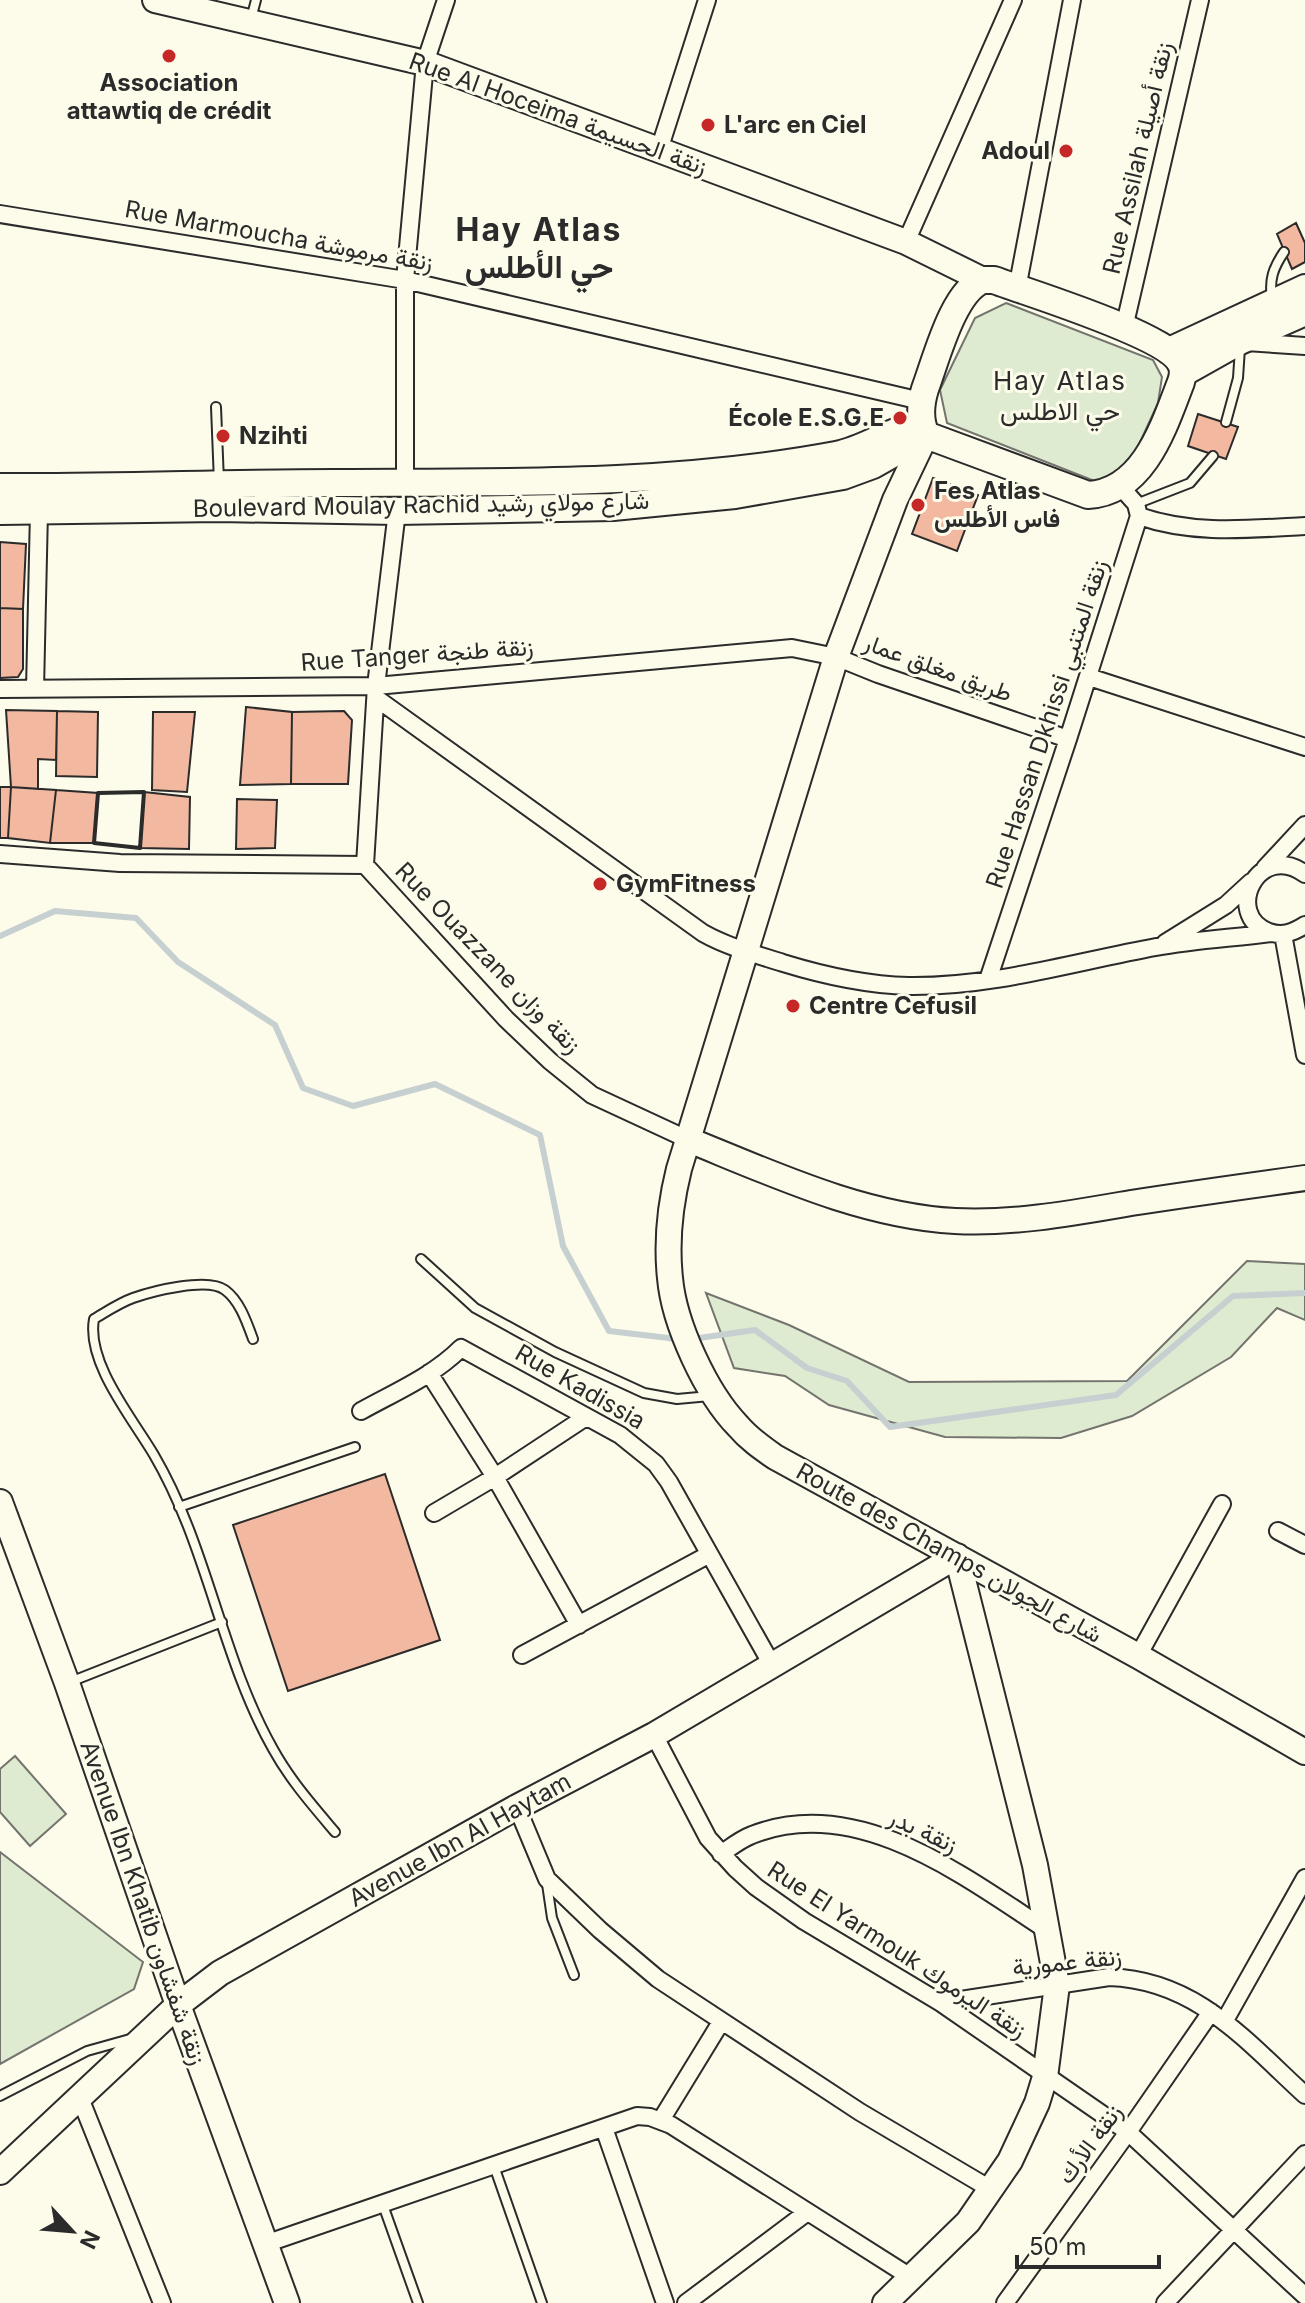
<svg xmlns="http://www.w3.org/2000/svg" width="1305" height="2303" font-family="Inter,Vazirmatn,sans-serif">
<rect width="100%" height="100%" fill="#fdfbea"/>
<path fill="#deebd1" stroke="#74746e" stroke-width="2" d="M1006 303 1153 360 1162 377 1158 403 1130 464 1117 475 1097 482 947 423 940 390 975 318Z
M1247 1261 1305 1264V1320L1277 1308 1231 1357 1132 1416 1061 1438 945 1437 829 1405 785 1376 734 1368 706 1293 789 1325 909 1382 1127 1381Z
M15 1756 66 1814 30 1846 0 1812V1769Z
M0 1852 143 1962 134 1989 0 2064Z"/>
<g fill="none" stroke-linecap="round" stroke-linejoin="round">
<path stroke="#c7d0d0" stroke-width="6" d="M0 936 55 911 136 918 178 962 275 1025 303 1088 353 1106 435 1084 540 1135 563 1246 609 1331 677 1339
M692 1339 755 1330 807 1368 847 1381 890 1427 1116 1395 1233 1296 1305 1293"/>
</g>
<path fill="#f2b8a0" stroke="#2b2b2b" stroke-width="2" d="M1296 223 1305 243V262L1292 269 1277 234Z
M1198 414 1238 427 1226 459 1188 446Z
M933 478 978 495 957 551 912 534Z
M0 542 26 544 23 609 0 608Z
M0 608 23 609V669L18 677 0 678Z
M246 707 292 712 291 784 240 785Z
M6 710 57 711 56 760 38 759V789L11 787Z
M57 711 98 712 97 777 56 776Z
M344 711 352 720 348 784H291L292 712Z
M153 712H195L187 792 152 790Z
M0 787H11L8 838H0Z
M11 787 56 790 50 843 8 838Z
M56 790 98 793 94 843H50Z
M144 792 190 797 189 849 140 848Z
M237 799 277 800 275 848 236 849Z
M385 1474 440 1640 288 1691 233 1525Z"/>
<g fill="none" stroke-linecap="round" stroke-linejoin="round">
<defs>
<path id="lane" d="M251 19 256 0
M1272 299C1269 280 1273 268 1284 252
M216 407 219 482
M1226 422 1238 378 1240 348
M1136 504 1190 483 1213 456
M421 1259 475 1308 555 1352 644 1393 677 1399 710 1396
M253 1339C247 1323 240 1301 225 1290 208 1277 153 1291 133 1298 119 1303 106 1312 94 1319 86 1363 133 1419 154 1455 208 1547 221 1657 273 1749 290 1780 313 1806 335 1832
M179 1507 355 1447
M70 1682 222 1622
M547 1884 552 1918 574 1975
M0 2096 87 2051 130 2039
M494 2166 542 2303
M383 2205 418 2303"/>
<path id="street" d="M659 150 707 0
M0 214 405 280 921 401
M906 242 1013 0
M1017 289 1072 0
M1124 328 1200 0
M1246 342 1305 346
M405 483V280L425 63 446 0
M1139 516C1193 535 1249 529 1305 526
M1089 677 1305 747
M0 689 376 686 792 648 836 657 878 674 1068 739
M35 689 39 511
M376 698 703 933C728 947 755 954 783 963 822 975 867 985 909 986 993 987 1074 962 1156 947 1193 940 1233 938 1271 933
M0 854 120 863 365 865 506 1019 550 1061 592 1095 689 1140
M365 865 376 686 397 511
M1265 868 1305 825
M1305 874C1259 840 1222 914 1269 932 1283 937 1294 932 1305 925
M1283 934 1305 1055
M1165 943 1226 905 1251 882
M988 980 1068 739 1139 516 1136 504 1120 486
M429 1373 495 1477 579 1625
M361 1411C395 1392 433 1376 461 1348L620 1435 656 1464 669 1482 772 1665
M434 1513 495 1477 586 1417
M1278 1531 1305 1545
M522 1655 708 1555
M1138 1656 1222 1504
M654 1735 708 1838 735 1868 756 1887 804 1921 941 2003 1128 2132 1305 2296
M517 1807 547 1879 600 1930 658 1979 860 2112 992 2190
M721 1854C731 1847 741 1839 752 1835 857 1793 965 1877 1048 1931
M941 2003 1109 1977C1196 1980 1245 2040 1305 2095
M1224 2022 1305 1878
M80 2098 162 2303
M661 2120 721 2022
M604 2128 665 2303
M265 2244 637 2116 650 2117 671 2125 912 2278
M686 2303 806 2213
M1005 2303 1128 2132 1211 2012
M1165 2303 1305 2154"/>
<path id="secondary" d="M155 0 425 63 906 242 983 280
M926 435 895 500 836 657 679 1169C670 1205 666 1240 670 1278 674 1324 706 1393 738 1426 749 1439 762 1448 775 1457L1138 1656 1305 1752
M689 1140C773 1174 863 1216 955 1221 1014 1224 1073 1213 1131 1203 1189 1194 1247 1186 1305 1178
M0 1502 67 1683 178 2005 287 2303
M0 2172 178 2005 220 1973 517 1807 654 1735 957 1556 1035 1865 1057 1985 1045 2077 1037 2103 1010 2161 968 2222 885 2303"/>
<path id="primary" d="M983 280H994C1028 293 1168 335 1181 364 1184 370 1183 376 1181 382 1164 426 1144 492 1088 495L926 435C919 420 920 405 925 389 936 360 953 291 983 280Z
M1169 351 1305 288
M1183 373 1240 341 1305 312
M0 487C111 488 223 483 334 483 502 482 670 486 836 455 863 450 884 434 910 427
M0 511 219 508 397 511 613 507 735 495 843 476 873 465 926 435"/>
</defs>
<use href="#lane" stroke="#2b2b2b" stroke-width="12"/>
<use href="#street" stroke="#2b2b2b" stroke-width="20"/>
<use href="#secondary" stroke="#2b2b2b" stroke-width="28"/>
<use href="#primary" stroke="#2b2b2b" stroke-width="30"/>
<use href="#lane" stroke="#fdfbea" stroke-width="8"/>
<use href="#street" stroke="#fdfbea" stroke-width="16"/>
<use href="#secondary" stroke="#fdfbea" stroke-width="24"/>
<use href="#primary" stroke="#fdfbea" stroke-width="26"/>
<path stroke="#2b2b2b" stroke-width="4" d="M144 792 140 848 94 843 98 793Z"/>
</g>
<g fill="#c62828" stroke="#fdfbea" stroke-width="3">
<circle cx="169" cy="56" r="8"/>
<circle cx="708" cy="125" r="8"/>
<circle cx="1066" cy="151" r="8"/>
<circle cx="900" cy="418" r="8"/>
<circle cx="223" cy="436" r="8"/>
<circle cx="918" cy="505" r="8"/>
<circle cx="600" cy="884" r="8"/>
<circle cx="793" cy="1006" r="8"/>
</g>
<g text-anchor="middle" stroke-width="6" stroke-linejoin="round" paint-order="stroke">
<g font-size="24" font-weight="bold" fill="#2b2b2b" stroke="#fdfbea" text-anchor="start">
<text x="169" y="91" text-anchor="middle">Association<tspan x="169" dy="28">attawtiq de crédit</tspan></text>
<text x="724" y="133">L'arc en Ciel</text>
<text x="1050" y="159" text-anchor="end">Adoul</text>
<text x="884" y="426" text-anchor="end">École E.S.G.E</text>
<text x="239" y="444">Nzihti</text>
<text x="934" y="499">Fes Atlas<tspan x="934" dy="28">فاس الأطلس</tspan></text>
<text x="616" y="892">GymFitness</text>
<text x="809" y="1014">Centre Cefusil</text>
</g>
<g font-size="24" fill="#2b2b2b" stroke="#fdfbea">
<text transform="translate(558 114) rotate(20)" y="8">Rue Al Hoceima زنقة الحسيمة</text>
<text transform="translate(1138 158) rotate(-77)" y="8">Rue Assilah زنقة أصيلة</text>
<text transform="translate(279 236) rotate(10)" y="8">Rue Marmoucha زنقة مرموشة</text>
<text transform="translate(421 505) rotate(-1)" y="8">Boulevard Moulay Rachid شارع مولاي رشيد</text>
<text transform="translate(417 655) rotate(-4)" y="8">Rue Tanger زنقة طنجة</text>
<text transform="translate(938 668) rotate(20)" y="8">طريق مغلق عمار</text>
<text transform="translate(1047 724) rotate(-72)" y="8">Rue Hassan Dkhissi زنقة المتنبي</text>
<text transform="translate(488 958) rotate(46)" y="8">Rue Ouazzane زنقة وزان</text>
<text transform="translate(580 1387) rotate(30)" y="8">Rue Kadissia</text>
<text transform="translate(949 1553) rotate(29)" y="8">Route des Champs شارع الجولان</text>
<text transform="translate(923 1831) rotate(25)" y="8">زنقة بدر</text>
<text transform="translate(460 1840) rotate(-29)" y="8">Avenue Ibn Al Haytam</text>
<text transform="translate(143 1903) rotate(71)" y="8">Avenue Ibn Khatib زنقة شفشاون</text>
<text transform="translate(897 1950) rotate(33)" y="8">Rue El Yarmouk زنقة اليرموك</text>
<text transform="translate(1067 1962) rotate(-6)" y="8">زنقة عمورية</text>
<text transform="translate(1090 2144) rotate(-54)" y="8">زنقة الأرك</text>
</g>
<g font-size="26" letter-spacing="2" fill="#2b2b2b" stroke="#fdfbea">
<text x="1060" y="390">Hay Atlas<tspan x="1060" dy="30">حي الاطلس</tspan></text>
</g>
<g font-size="32" font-weight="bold" letter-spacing="2" fill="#2b2b2b" stroke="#fdfbea">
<text x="539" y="241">Hay Atlas<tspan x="539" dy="37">حي الأطلس</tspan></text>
</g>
</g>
<g transform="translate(72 2231) rotate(116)" stroke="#fdfbea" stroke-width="6" paint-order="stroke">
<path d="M0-6L14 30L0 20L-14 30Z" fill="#2b2b2b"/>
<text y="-12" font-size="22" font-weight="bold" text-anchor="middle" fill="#2b2b2b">N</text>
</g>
<path d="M1017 2255v12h142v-12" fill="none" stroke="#2b2b2b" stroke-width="4"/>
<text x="1029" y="2255" font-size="24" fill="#2b2b2b" stroke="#fdfbea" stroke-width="6" paint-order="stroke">50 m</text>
</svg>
